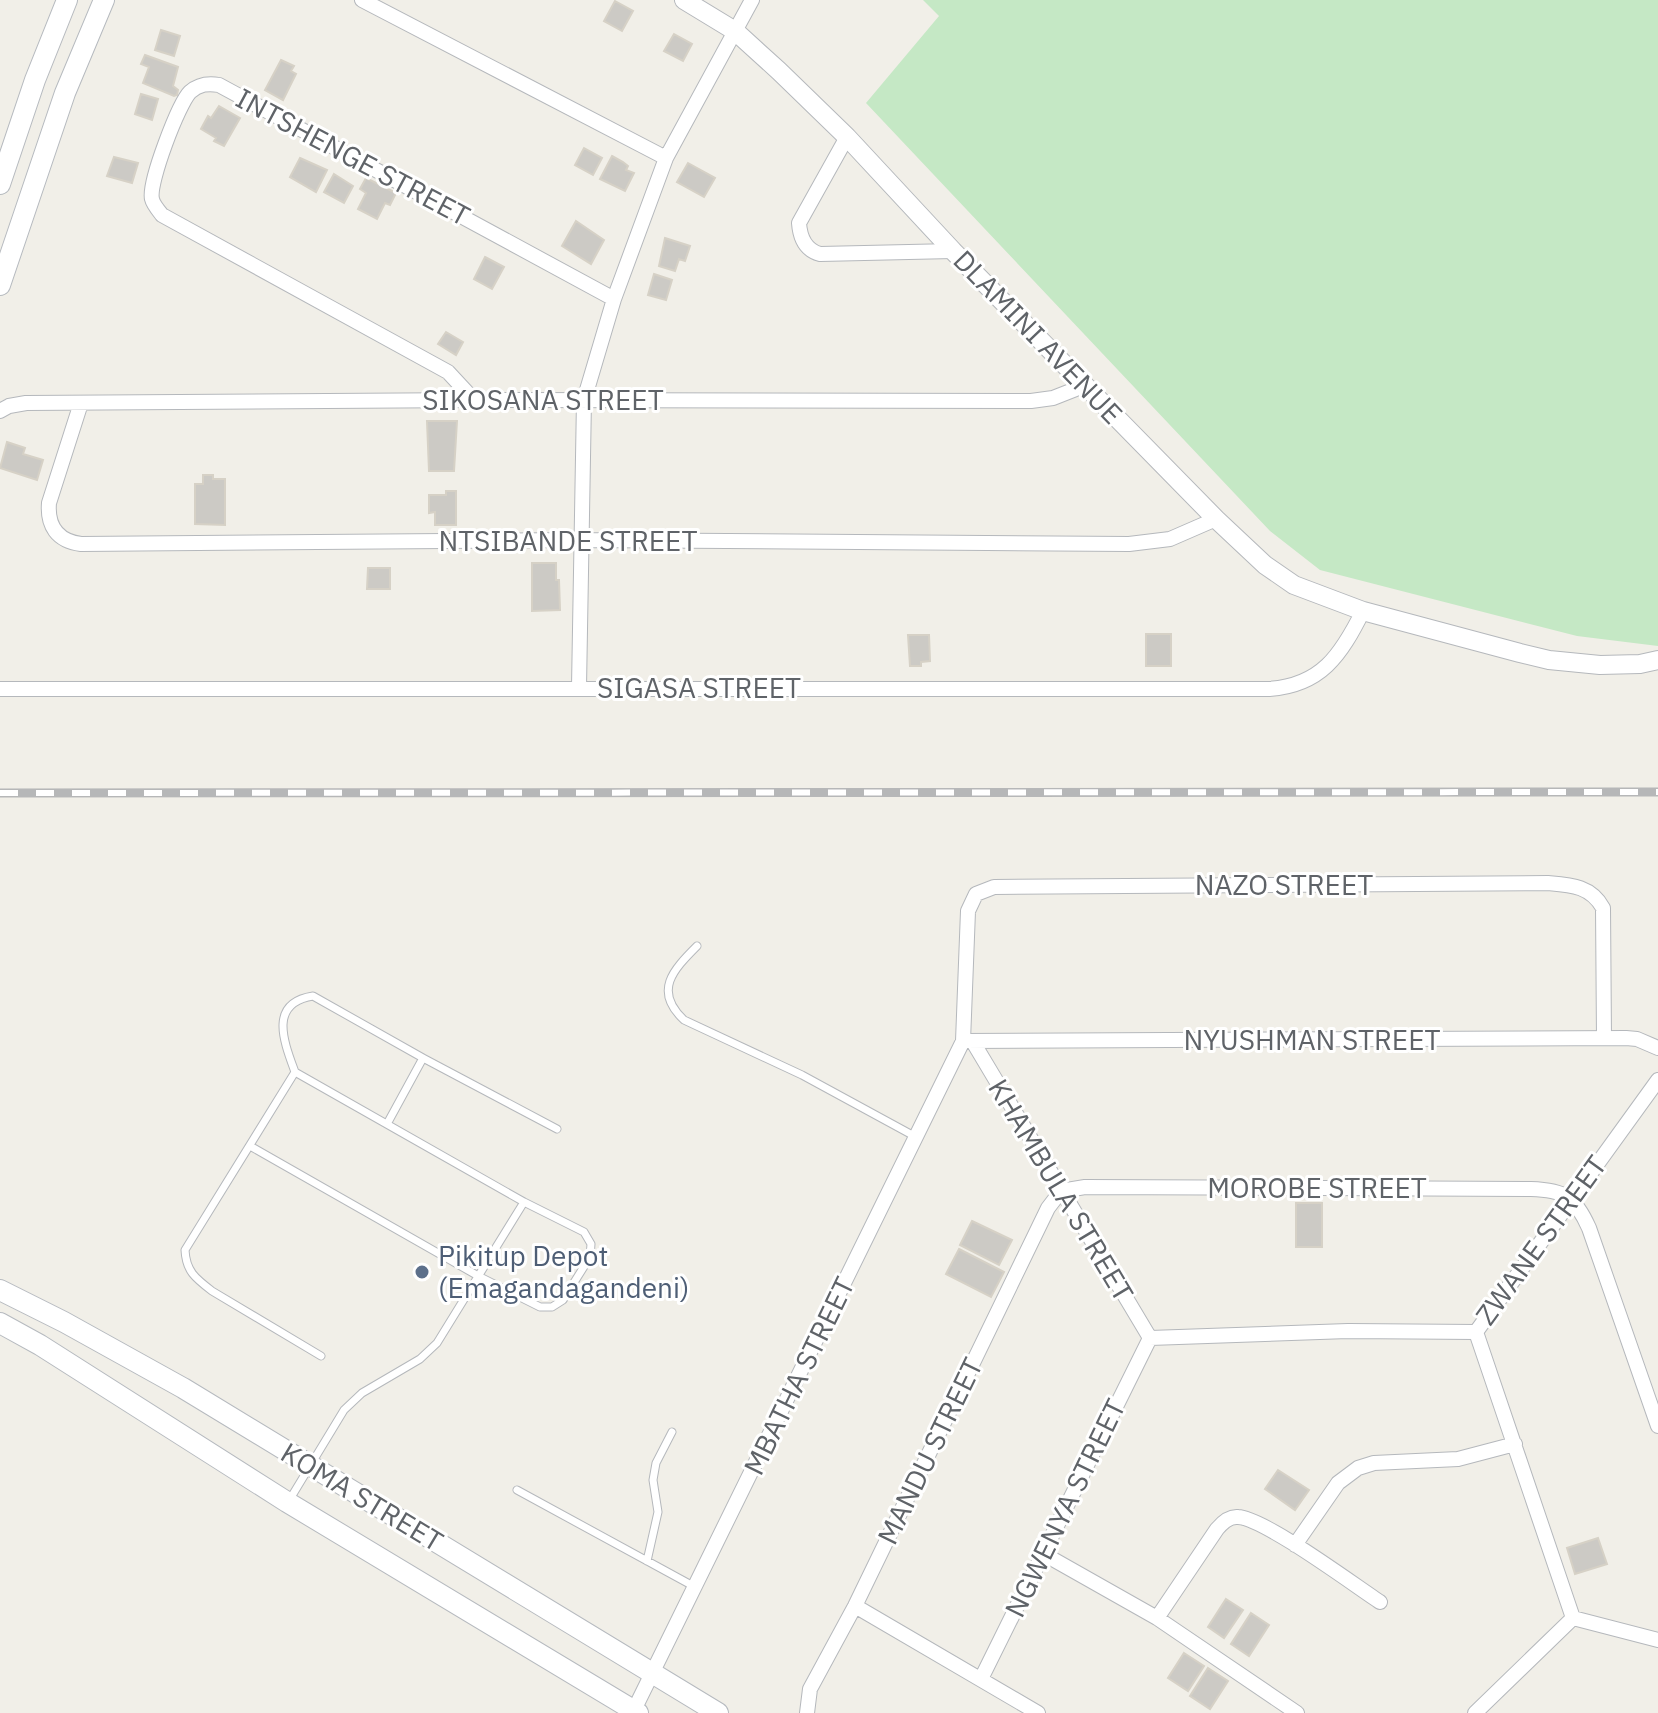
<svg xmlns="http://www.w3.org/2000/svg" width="1658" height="1713" font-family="'IBM Plex Sans',sans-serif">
<rect width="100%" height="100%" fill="#f1efe8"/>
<path fill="#c5e8c5" d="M923 0H1658V646L1577 636 1320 570 1270 531 866 103 939 16Z"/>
<path fill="#cccac5" stroke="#d6d1c6" stroke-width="2" d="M615 1 633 11 622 31 604 21Z
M161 30 180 36 174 56 155 50Z
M674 34 692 44 683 61 664 51Z
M145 55 178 67 173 86 178 90 177 95 174 96 143 83 149 67 141 64Z
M281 60 294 66 291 71 296 74 283 100 265 90Z
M141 94 158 99 152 120 135 114Z
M219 106 240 118 224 146 214 141 216 138 201 129 208 116 211 118Z
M584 148 602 158 593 175 575 165Z
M612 156 623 162 628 166 626 170 634 173 625 191 600 179Z
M114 157 138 163 132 183 107 176Z
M300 158 327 170 316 192 290 177Z
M688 163 715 178 704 197 677 182Z
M334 174 353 186 344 203 324 192Z
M366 178 396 193 390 205 385 203 377 219 358 209 366 193 360 189Z
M576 221 604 240 591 264 562 246Z
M665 238 690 246 685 261 679 259 675 271 659 266Z
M485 257 504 267 492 289 474 279Z
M654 274 672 280 666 300 648 295Z
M446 332 463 342 456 355 438 344Z
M427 421H457L454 471H429Z
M7 442 25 448 23 454 43 460 37 480 0 468Z
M203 475H213V479H225V525L195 524V484H203Z
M446 491H456V525H435V512L429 513V495H446Z
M532 563H556V580H559L560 610 532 611Z
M368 568H390V589H367Z
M1146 634H1171V666H1146Z
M908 635H929L930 661 921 662V666H910Z
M1296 1203H1322V1247H1296Z
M972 1221 1012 1240 999 1265 960 1245Z
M959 1249 1004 1272 991 1297 946 1274Z
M1278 1470 1309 1490 1295 1510 1265 1489Z
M1598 1538 1607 1564 1575 1574 1567 1548Z
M1226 1599 1243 1610 1224 1638 1208 1627Z
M1251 1613 1269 1625 1249 1656 1231 1644Z
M1184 1653 1204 1666 1188 1691 1168 1678Z
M1208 1668 1228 1681 1210 1709 1190 1696Z"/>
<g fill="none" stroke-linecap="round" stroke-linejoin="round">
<defs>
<path id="service" d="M697 946C673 970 653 991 684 1020L802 1075 916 1137
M295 1072C284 1042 268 1003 313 996L423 1058
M387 1124 423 1058 557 1129
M250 1146 480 1277 540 1307H552L563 1300 590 1257 591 1244 584 1232 524 1202 295 1072 185 1250C186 1271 195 1278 212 1291L321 1356
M517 1490 695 1587
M290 1499 344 1410 362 1393 420 1359 437 1343 524 1202
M647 1561 658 1512 653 1480 656 1463 672 1432"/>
<path id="minor" d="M362 0 666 158
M847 137 799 223C800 237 805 250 820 254L953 251
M474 400 448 372 162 215C158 210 153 204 152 199 148 183 179 103 190 92 199 84 208 83 219 85L614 299
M81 403 49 503C47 526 57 541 81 544L581 540 1129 544 1170 539 1216 519
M0 411 9 406 26 403 474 400 1031 401 1053 398 1086 385
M579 687 584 400 614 299 666 158 752 0
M0 689H1268C1321 686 1341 655 1363 611
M963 1041 1626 1038 1637 1039 1658 1048
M973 1042 1150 1338
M1476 1332 1658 1080
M1476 1332 1573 1618
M1150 1338 1348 1331 1476 1332
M1295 1545 1338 1483 1358 1468 1374 1463 1458 1459 1515 1444
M1042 1553 1157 1618 1297 1713
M855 1606 1038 1713
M1157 1618 1217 1529C1222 1523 1229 1516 1238 1517 1264 1518 1354 1585 1380 1602
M1573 1618 1658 1640
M981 1679 1150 1338
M634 1710 963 1041 968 911 976 894 994 887 1548 883C1571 885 1591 886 1603 908L1604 1038
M807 1713 810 1689 855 1606 1048 1208 1061 1191 1085 1187 1531 1189C1565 1190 1575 1197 1589 1228L1658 1426
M1475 1713 1573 1618"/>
<path id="tertiary" d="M684 0 735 31 779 71 847 137 953 251 1216 519 1265 565 1294 585 1363 611 1520 653 1549 660 1600 665 1640 664 1658 660"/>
<path id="secondary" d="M0 184 35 80 67 0
M0 285 65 93 104 0
M0 1290 64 1322 183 1388 718 1713
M0 1323 40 1345 287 1502 638 1713"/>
</defs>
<use href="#service" stroke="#b5b8bc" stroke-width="9"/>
<use href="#minor" stroke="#b5b8bc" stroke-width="16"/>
<use href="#tertiary" stroke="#b5b8bc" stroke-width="20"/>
<use href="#secondary" stroke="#b6babf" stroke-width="22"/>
<use href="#service" stroke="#fff" stroke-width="7"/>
<use href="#minor" stroke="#fff" stroke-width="14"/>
<use href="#tertiary" stroke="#fff" stroke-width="18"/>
<use href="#secondary" stroke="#fff" stroke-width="20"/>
<defs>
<path id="rail" d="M0 793 1658 792"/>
</defs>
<use href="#rail" stroke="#b6b7b8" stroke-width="9"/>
<use href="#rail" stroke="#fff" stroke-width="6" stroke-dasharray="18" stroke-linecap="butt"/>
</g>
<circle fill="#5c6f8a" stroke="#fff" stroke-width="3" cx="422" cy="1272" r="8"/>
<g text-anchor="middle" stroke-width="6" stroke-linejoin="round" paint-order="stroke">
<g font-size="28" fill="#5f6368" stroke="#fff">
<text transform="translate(353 157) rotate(28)" y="10">INTSHENGE STREET</text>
<text transform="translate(1038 337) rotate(46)" y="10">DLAMINI AVENUE</text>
<text x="543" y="410">SIKOSANA STREET</text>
<text x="568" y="551">NTSIBANDE STREET</text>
<text x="699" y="698">SIGASA STREET</text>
<text x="1284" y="895">NAZO STREET</text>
<text x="1312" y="1050">NYUSHMAN STREET</text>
<text x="1317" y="1198">MOROBE STREET</text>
<text transform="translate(1061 1190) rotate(59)" y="10">KHAMBULA STREET</text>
<text transform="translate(1541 1240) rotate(-54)" y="10">ZWANE STREET</text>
<text transform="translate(799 1376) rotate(-64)" y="10">MBATHA STREET</text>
<text transform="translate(930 1451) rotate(-64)" y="10">MANDU STREET</text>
<text transform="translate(362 1497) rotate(31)" y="10">KOMA STREET</text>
<text transform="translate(1065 1508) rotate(-64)" y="10">NGWENYA STREET</text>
</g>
<g font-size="28" fill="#4e5e75" stroke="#fff" text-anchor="start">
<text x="438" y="1266">Pikitup Depot<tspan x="438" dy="32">(Emagandagandeni)</tspan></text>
</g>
</g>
</svg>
